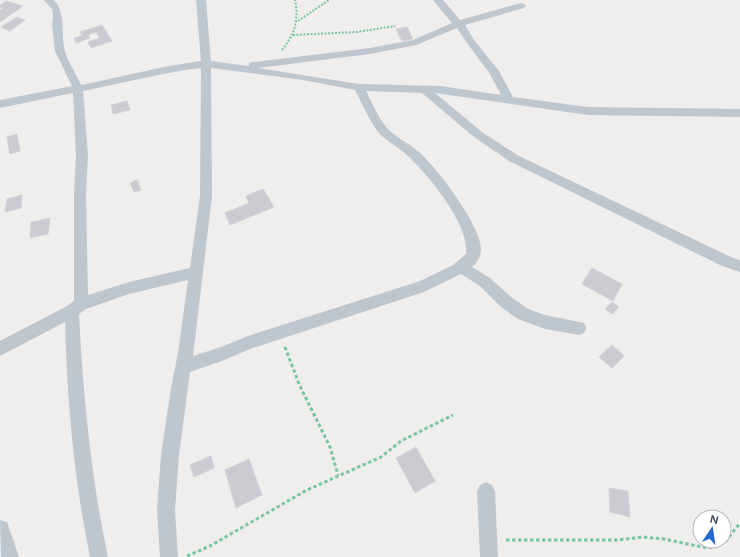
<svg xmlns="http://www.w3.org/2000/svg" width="740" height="557" font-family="Figtree,sans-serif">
<rect width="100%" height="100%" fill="#f0eded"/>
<path fill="#caccd2" stroke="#d2d3d8" d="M6 1 23 6 0 22V10L3 8 0 7V5Z
M17 17 25 20 10 31 1 27Z
M102 25 112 41 91 48 88 42 100 38 96 32 88 35 90 38 76 43 74 38 82 36 80 32Z
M407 27 413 39 402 41 396 29Z
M127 101 130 110 113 114 111 105Z
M17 134 20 151 10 154 7 137Z
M137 180 141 190 134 192 130 183Z
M263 189 274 207 230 225 225 213 249 203 246 196Z
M22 195 21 208 5 212 7 199Z
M50 218 48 234 30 238 31 222Z
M592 268 622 284 613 301 582 284Z
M612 302 619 307 612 314 605 309Z
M612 345 624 356 612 368 599 357Z
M416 447 435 481 415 493 396 458Z
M211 456 214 468 194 477 190 465Z
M249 459 262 495 236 508 225 470Z
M609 488 628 491 630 517 610 512Z"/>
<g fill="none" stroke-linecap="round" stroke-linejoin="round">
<path stroke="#7ac5a5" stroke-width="2" stroke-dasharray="2 1.5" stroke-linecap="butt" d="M298 21 329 0
M293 35 357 32 395 26
M282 50C295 34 299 20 295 0"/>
<path stroke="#7ac5a5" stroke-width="3" stroke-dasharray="3.5 2.5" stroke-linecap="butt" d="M285 347 299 384 330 447 338 475
M506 540H618L643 537 664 539 707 548 718 546 726 541 740 523
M187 556 210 546 307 490 381 457 401 441 453 415"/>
<path fill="#bfc7ce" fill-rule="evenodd" d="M44 0H54C67 15 60 32 65 51 68 62 76 74 81 85 121 77 161 66 201 61L196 0H206L211 61 249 66V63L253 62 370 48 413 40 452 23 433 0H443L460 20 521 3 524 4 526 6 524 8 465 25 474 40 499 71 513 97 588 107 740 109V117L588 115 435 93 482 132 517 155 731 257 740 260V272L722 266 509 161 474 137 422 93 366 91C372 103 378 117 387 128 396 138 409 143 419 152 437 168 480 224 481 248 481 256 478 262 472 267L490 278 511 297 528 309 545 315 584 323 586 328 584 333 579 335 545 329 518 319 501 307 480 286 461 274 424 292 250 349 222 361 190 372 179 455 175 510 178 557H160L157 510 161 455 171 388 178 353 188 280 129 294 86 309 79 314C83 395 91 478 108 557H90C74 480 67 400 65 322L0 356V341L67 306 74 301V194L76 155 73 93 0 108V100L72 86 55 51 52 25 53 16 52 9ZM457 28 467 43 490 74 501 95 441 86 359 84 258 68 370 54 416 45ZM201 68 200 196 190 268 129 282 88 295 86 194 88 155 83 91C123 83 161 73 201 68ZM211 68 303 80 355 90C362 104 369 120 379 133 388 143 401 148 410 158 430 177 470 226 466 254L453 265 420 281 248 336 221 347 193 356 212 196Z
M486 482 492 485 495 491 498 557H480L477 491 480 485Z
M0 520 7 522 19 557H1Z"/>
</g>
<g transform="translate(712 529) rotate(13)"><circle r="19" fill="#ffffff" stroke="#b5b9bd"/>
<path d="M0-3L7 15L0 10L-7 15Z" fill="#2867cf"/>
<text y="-6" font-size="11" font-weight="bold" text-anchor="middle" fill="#474f59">N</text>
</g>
</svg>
